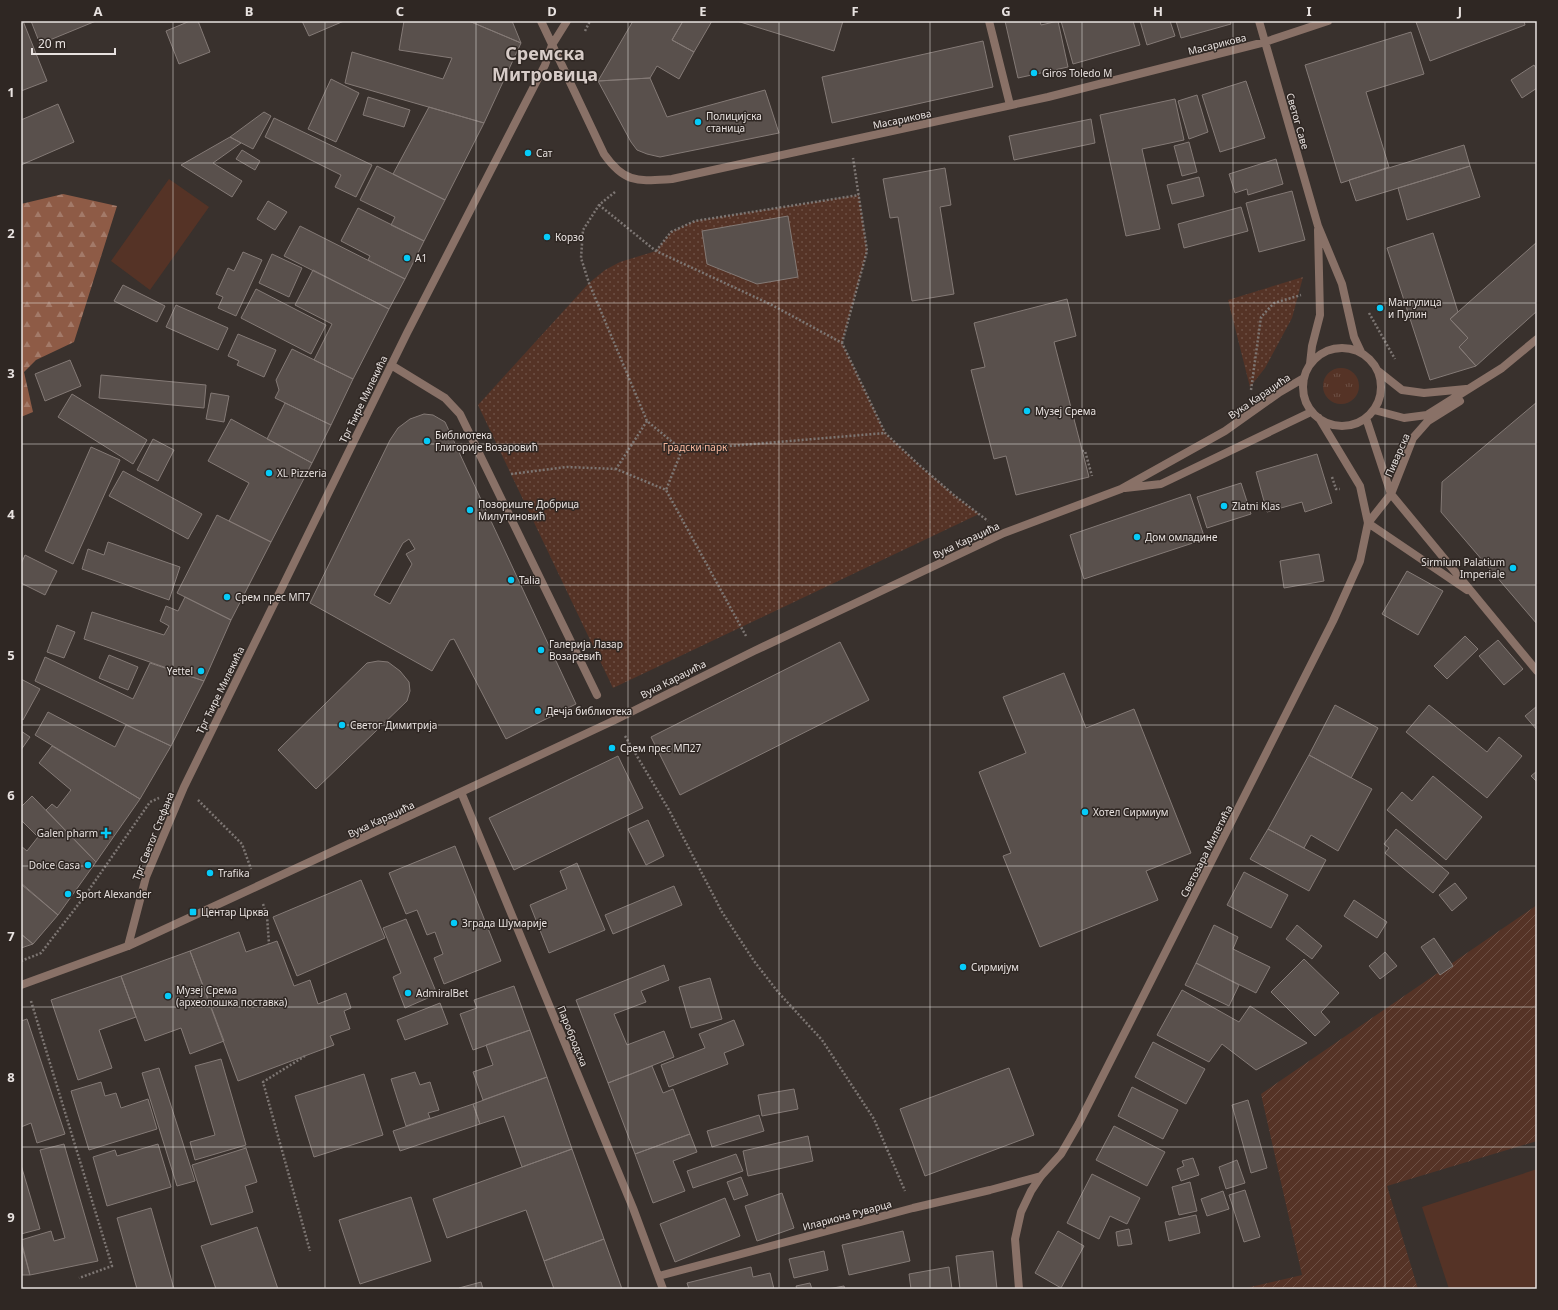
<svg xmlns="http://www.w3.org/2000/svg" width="1558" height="1310" font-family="'Noto Sans',sans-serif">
<defs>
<pattern id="grass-tufts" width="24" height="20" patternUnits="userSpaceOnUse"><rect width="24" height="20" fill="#553326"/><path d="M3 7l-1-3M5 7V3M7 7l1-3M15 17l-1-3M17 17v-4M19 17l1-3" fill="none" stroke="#6d5045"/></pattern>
<pattern id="forest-firs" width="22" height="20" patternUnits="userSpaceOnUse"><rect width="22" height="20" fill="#8e5b46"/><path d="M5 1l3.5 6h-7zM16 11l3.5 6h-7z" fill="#a37a69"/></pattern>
<pattern id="park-dots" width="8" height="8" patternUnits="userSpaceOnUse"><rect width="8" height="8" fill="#553326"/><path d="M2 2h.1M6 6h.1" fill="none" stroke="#6d5045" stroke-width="1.8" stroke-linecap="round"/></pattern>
<pattern id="garden-furrows" width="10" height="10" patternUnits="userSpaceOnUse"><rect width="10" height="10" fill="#553326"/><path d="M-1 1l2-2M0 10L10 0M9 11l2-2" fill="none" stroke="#6d5045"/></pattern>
</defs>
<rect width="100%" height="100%" fill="#39312d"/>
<path fill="url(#grass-tufts)" d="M1323 386a18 18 0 1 1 36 0a18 18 0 1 1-36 0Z"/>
<path fill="url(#forest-firs)" d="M63 194 117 206 74 342 36 360 24 372 33 412 21 417V204Z"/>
<path fill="url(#park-dots)" d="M859 195 867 251 842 343 885 433 919 465 955 496 979 514 613 688 478 405 589 283 605 270 620 262 656 251 671 232 695 221Z
M1303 277 1292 318 1265 368 1250 387 1228 300Z"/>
<path fill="url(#garden-furrows)" d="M1537 905V1141L1387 1186 1418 1289H1242L1302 1275 1261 1094Z"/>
<path fill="#553326" d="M169 179 209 207 150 290 111 261Z
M1537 1169V1289H1449L1422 1207Z"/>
<path fill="#59504c" stroke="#847a76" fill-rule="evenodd" d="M21 21H23L47 81 21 91Z
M31 21H96L40 44Z
M190 21H198L210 52 179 64 166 31Z
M302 21H344L309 36Z
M404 21H469L521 43 484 123 345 83 352 52 443 79 452 58 399 50Z
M469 21H512L521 43Z
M633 21H683L672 40 694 52 679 79 657 66 650 78 598 81Z
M683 21H712L694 52 672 40Z
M737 21H843L834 51Z
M1005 21H1040L1041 25 1058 21 1068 67 1018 78Z
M1061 21H1133L1140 45 1073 64Z
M1140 21H1170L1175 36 1147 45Z
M1176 21H1230L1231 24 1181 38Z
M1420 21H1524L1525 25 1430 61 1416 22Z
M1411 32 1424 74 1366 92 1389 167 1341 183 1305 65Z
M983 41 993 87 832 123 822 77Z
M1534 65 1537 70V88L1522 98 1511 80Z
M650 78 667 117 765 90 779 133 660 157 647 154 637 150 631 142 598 81Z
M331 79 359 93 336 142 308 129Z
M1246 81 1265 138 1220 152 1202 95Z
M1197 95 1208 132 1189 139 1178 101Z
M368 97 410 110 404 127 363 115Z
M1175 99 1184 140 1142 149 1160 229 1126 236 1100 115Z
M58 104 74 142 21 165V120Z
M429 107 484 123 445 200 393 174Z
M264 112 271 116 253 149 230 137Z
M274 118 372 165 356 197 335 187 341 175 265 137Z
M1091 119 1095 143 1014 160 1009 136Z
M230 137 241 143 213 163 242 181 232 197 181 165Z
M1189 142 1197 172 1182 176 1174 146Z
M1464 145 1470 166 1356 201 1349 180Z
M242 150 260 161 255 170 236 159Z
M1276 159 1283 184 1248 195 1247 189 1235 193 1229 174Z
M377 166 445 200 424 241 391 225 395 217 360 200Z
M1470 166 1480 197 1407 220 1398 188Z
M945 168 951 205 940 207 954 294 912 301 898 217 890 218 883 179Z
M1199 177 1204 196 1172 204 1167 185Z
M1292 191 1305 240 1259 252 1246 203Z
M268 201 287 212 275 230 257 219Z
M1241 207 1248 231 1184 248 1178 224Z
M358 208 424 241 405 279 368 260 370 256 341 241Z
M788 216 798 277 757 284 707 264 702 231Z
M300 226 405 279 389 309 284 256Z
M1433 233 1458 312 1450 319 1468 338 1459 347 1476 366 1430 380 1387 248Z
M1537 242V311L1476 366 1459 347 1468 338 1450 319Z
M243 252 262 260 236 316 218 308 223 297 216 294 228 268 234 271Z
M272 254 302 268 289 297 259 283Z
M313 270 389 309 353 379 314 360 332 324 295 305Z
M123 285 165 306 157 322 114 301Z
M256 289 326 325 311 354 241 318Z
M1067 299 1076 336 1054 342 1089 477 1016 495 1006 456 994 459 971 370 985 367 974 323Z
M176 305 228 328 218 350 166 327Z
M238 334 276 350 264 377 237 365 239 361 228 356Z
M292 349 353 379 331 425 275 398 279 390 276 380Z
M70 360 81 386 45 401 35 374Z
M101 375 206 385 204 408 99 398Z
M211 393 229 396 224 422 206 419Z
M72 394 147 440 133 464 58 417Z
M1537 402V624L1441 512 1442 482Z
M285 403 331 425 312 463 267 439Z
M424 414 433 415 445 422 576 704 506 739 454 639 450 640 432 671 310 603 390 440 398 428 410 419ZM409 539 415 549 406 554 412 564 390 604 374 595 403 543Z
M231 419 312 463 271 542 229 521 249 483 208 461Z
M153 439 174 450 158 481 137 470Z
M91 447 120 460 73 564 45 551Z
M1317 454 1332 503 1305 512 1302 502 1267 512 1256 472Z
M123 471 202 514 188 539 109 496Z
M1241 483 1251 514 1207 528 1197 497Z
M1190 494 1205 539 1084 579 1070 535Z
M217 515 271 542 231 620 177 593Z
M108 542 180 567 169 600 82 569 88 549 104 555Z
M1319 554 1324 581 1284 588 1280 561Z
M25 555 57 571 45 595 21 583V564Z
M1407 571 1443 591 1418 635 1382 614Z
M185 597 231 620 204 681 84 639 92 612 164 635 169 626 160 621 166 606 178 611Z
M57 625 75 632 64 658 47 652Z
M1465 636 1478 649 1447 679 1434 666Z
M1498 640 1523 669 1504 685 1479 656Z
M840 642 869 700 680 795 651 737Z
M109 655 138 667 128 690 99 678Z
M45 657 133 699 150 663 204 681 171 746 35 681Z
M378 661 388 662 400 671 409 682 410 691 407 701 316 789 278 750 367 663Z
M1064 673 1086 728 1134 709 1191 853 1146 871 1158 900 1040 947 1003 856 1011 853 979 772 1026 753 1003 697Z
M21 679 40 689 23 720 21 719Z
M1335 705 1378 728 1351 778 1309 755Z
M1429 705 1487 752 1499 737 1522 756 1487 798 1406 732Z
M1537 706V730L1525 716Z
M48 712 115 747 126 725 171 746 140 799 35 735Z
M21 731 30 737 21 750Z
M52 746 140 799 96 862 46 810 52 804 57 808 71 790 39 763Z
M1309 755 1372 789 1338 851 1311 835 1304 848 1268 829Z
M618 756 643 808 514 870 489 818Z
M1537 771V782L1531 776Z
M1433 776 1482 817 1446 860 1387 810 1402 792 1412 801Z
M32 796 96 862 58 915 21 883V846L27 851 38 837 21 820V807Z
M648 820 664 856 646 865 628 829Z
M1268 829 1326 860 1309 891 1250 859Z
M1396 829 1449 873 1433 893 1385 853 1389 848 1384 844Z
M455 846 501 961 444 984 434 958 443 954 435 932 427 935 417 910 406 914 389 873Z
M577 863 605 930 549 953 530 905 567 889 560 871Z
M1244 872 1288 895 1271 928 1227 905Z
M361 880 385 938 297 976 273 917Z
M1455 883 1467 898 1452 911 1439 895Z
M22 885 58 915 33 944 21 934V886Z
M674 886 682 905 613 934 605 915Z
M1354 900 1387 922 1377 938 1344 916Z
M406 919 437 994 405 1008 393 977 401 973 383 928Z
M1214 925 1238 937 1233 949 1270 967 1256 993 1196 963Z
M1297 925 1322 946 1312 959 1286 939Z
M239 932 246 952 277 941 294 986 310 980 318 1004 346 993 351 1008 344 1011 350 1029 330 1036 334 1045 238 1081 190 951Z
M21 934 33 944 21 948Z
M1434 938 1453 966 1440 975 1421 947Z
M190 951 224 1041 190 1054 181 1028 145 1041 121 976Z
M1385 952 1397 966 1380 979 1369 966Z
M1304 959 1339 993 1321 1012 1330 1022 1315 1036 1271 992Z
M1196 963 1239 985 1229 1006 1185 985Z
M664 965 669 980 641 991 646 1002 614 1014 627 1045 664 1031 674 1057 608 1083 576 1000Z
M121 976 136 1017 99 1030 112 1068 78 1080 51 1000Z
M710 978 722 1019 691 1028 679 987Z
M514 986 530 1030 473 1050 460 1014 477 1008 474 1000Z
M1182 990 1239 1022 1250 1006 1307 1043 1256 1070 1222 1044 1209 1062 1157 1035Z
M440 1003 448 1024 405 1040 397 1020Z
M27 1019 65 1134 37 1143 31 1123 21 1127V1021Z
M734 1020 744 1045 724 1053 728 1064 669 1087 661 1065 705 1048 699 1034Z
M530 1030 547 1077 483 1100 473 1072 493 1065 486 1045Z
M1153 1042 1205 1069 1186 1104 1135 1077Z
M221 1059 246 1145 195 1160 190 1142 215 1135 195 1066Z
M652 1066 663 1093 673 1089 690 1134 635 1154 608 1083Z
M159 1068 195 1181 177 1186 142 1073Z
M1009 1068 1034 1135 925 1176 900 1109Z
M415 1072 420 1085 430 1082 439 1110 428 1113 430 1118 406 1126 391 1079Z
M364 1074 383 1135 314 1157 295 1096Z
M547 1077 572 1149 522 1167 504 1116 480 1124 473 1104Z
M101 1082 105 1096 116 1093 121 1108 148 1099 157 1129 89 1150 71 1091Z
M1132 1087 1178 1110 1163 1139 1118 1116Z
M794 1089 798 1109 762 1116 758 1095Z
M1248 1100 1267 1168 1251 1173 1232 1105Z
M473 1104 480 1124 400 1151 393 1131Z
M759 1115 764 1131 712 1147 707 1131Z
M1114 1126 1165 1152 1147 1186 1096 1160Z
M690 1134 697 1152 673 1161 685 1191 653 1203 635 1154Z
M808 1136 813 1161 748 1176 743 1151Z
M64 1144 98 1261 30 1275 21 1240 51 1231 54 1241 65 1238 40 1150Z
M158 1144 171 1187 107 1206 93 1157 115 1150 117 1156Z
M246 1148 257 1182 245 1186 253 1212 211 1225 192 1165Z
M572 1149 604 1239 544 1261 526 1210 447 1238 433 1199Z
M736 1154 743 1171 693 1188 687 1171Z
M1193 1158 1199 1175 1181 1181 1177 1169 1184 1166 1182 1161Z
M1237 1160 1245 1183 1226 1189 1219 1167Z
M21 1165 40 1229 21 1234Z
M1092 1174 1140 1198 1127 1224 1110 1216 1099 1239 1067 1223Z
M741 1177 748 1195 734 1200 727 1182Z
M1190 1182 1197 1211 1179 1215 1172 1187Z
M1245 1190 1260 1237 1244 1242 1229 1195Z
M1223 1191 1229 1209 1207 1216 1201 1199Z
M782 1193 794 1228 757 1241 745 1206Z
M411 1197 431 1261 360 1284 339 1220Z
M725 1198 740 1236 675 1262 660 1224Z
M151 1208 174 1289H137L117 1218Z
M1196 1215 1200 1233 1169 1241 1165 1222Z
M257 1227 278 1289H216L201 1246Z
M1129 1229 1132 1244 1118 1246 1116 1232Z
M903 1231 910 1261 849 1275 842 1245Z
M1058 1231 1084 1246 1061 1288 1035 1273Z
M604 1239 622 1289H554L544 1261Z
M21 1243 30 1275H21Z
M824 1251 828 1270 794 1278 789 1259Z
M993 1251 997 1289H960L956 1256Z
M751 1267 753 1277 770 1273 774 1289H689L687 1283Z
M949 1267 952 1289H911L909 1274Z
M481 1282 483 1289H459V1288Z
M810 1283 812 1289H797L796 1286Z
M844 1286 845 1289H828Z"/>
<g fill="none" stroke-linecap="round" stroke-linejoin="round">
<path stroke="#7d7673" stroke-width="2.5" stroke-dasharray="2 2" stroke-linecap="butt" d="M585 31 590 21
M615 192 599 205 583 230 581 258 589 283 647 421 682 450 666 490
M599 205 656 251 772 305 842 343 885 433 919 465 955 496 988 521
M656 251 671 232 695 221 859 195
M1369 313 1395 359
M842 343 867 251 853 158
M1251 390 1261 317 1274 303 1301 295
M647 421 616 469 666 490 746 636
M682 450 885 433
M1082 451H1085L1092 476
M511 474 567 467 616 469
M1332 477 1336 489H1340
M625 736 669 810 722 912 754 961 778 992 822 1040 874 1119 905 1191
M198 800 242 844 251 869
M263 904 267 916 269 944
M21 961 41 953 84 897 150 802 159 798
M31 1001 112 1266 79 1278
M305 1056 263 1082 310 1251"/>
<path stroke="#897167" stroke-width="8" d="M989 21 1010 105"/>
<path stroke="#897167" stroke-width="8" d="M541 21 604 154C625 184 638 181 672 179L1048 97 1265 42 1328 21
M1259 21 1318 226 1342 284 1354 337 1361 352
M1303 387a39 39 0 1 1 78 0a39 39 0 1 1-78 0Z
M1310 364 1312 346 1320 315 1318 230
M391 365 445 398 460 414 597 695
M1378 371 1402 390 1424 393 1466 389
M1374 410 1404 418 1427 415 1502 368 1537 339
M1366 418 1391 494 1537 671
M1125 488 1161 484 1311 412
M1368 523 1391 494 1413 438 1428 421 1460 401
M1368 523 1467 590
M461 792 633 1208 663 1289
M128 946 146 877 184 787 407 333 545 65 552 45 567 21
M21 985 128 946 461 792 615 720 754 651 1004 533 1121 489 1225 431 1280 392 1304 378
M659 1276 913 1208 990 1190 1041 1176
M1019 1289 1015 1239 1021 1212 1031 1191 1041 1176 1061 1154 1079 1123 1333 621 1360 561 1368 523 1360 486 1319 418"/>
</g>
<path fill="none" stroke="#e8e2e0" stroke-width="1" stroke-opacity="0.55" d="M173 21V1289M325 21V1289M476 21V1289M628 21V1289M779 21V1289M930 21V1289M1082 21V1289M1233 21V1289M1385 21V1289M21 163H1537M21 303H1537M21 444H1537M21 585H1537M21 725H1537M21 866H1537M21 1007H1537M21 1147H1537"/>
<g fill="#05cbf9" stroke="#2f2723" stroke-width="1.5">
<circle cx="1034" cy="73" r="4"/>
<circle cx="698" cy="122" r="4"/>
<circle cx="528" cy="153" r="4"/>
<circle cx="547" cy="237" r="4"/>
<circle cx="407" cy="258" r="4"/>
<circle cx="1380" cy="308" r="4"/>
<circle cx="1027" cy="411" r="4"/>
<circle cx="427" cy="441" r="4"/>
<circle cx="269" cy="473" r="4"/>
<circle cx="1224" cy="506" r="4"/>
<circle cx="470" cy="510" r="4"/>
<circle cx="1137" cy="537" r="4"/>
<circle cx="1513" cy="568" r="4"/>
<circle cx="511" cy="580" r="4"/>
<circle cx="227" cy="597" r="4"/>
<circle cx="541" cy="650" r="4"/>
<circle cx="201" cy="671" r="4"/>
<circle cx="538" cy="711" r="4"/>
<circle cx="342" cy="725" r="4"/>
<circle cx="612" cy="748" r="4"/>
<circle cx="1085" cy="812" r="4"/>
<path d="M104 827h4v4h4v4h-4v4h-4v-4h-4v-4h4z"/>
<circle cx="88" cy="865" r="4"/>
<circle cx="210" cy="873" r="4"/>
<circle cx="68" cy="894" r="4"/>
<rect x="189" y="908" width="8" height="8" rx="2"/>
<circle cx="454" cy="923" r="4"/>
<circle cx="963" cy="967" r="4"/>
<circle cx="408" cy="993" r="4"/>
<circle cx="168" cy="996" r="4"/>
</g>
<g text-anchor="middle" stroke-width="3" stroke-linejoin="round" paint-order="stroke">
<g font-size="10" fill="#e8e2e0" stroke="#2f2723">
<text transform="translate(1217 44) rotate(-14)" y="4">Масарикова</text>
<text transform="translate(902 119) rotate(-12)" y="4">Масарикова</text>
<text transform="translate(1298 121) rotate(74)" y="4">Светог Саве</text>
<text transform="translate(1259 396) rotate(-34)" y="4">Вука Караџића</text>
<text transform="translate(363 399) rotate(-64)" y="4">Трг Ћире Милекића</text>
<text transform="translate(1397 455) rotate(-66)" y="4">Пиварска</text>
<text transform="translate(966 540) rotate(-25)" y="4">Вука Караџића</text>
<text transform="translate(673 679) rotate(-27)" y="4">Вука Караџића</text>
<text transform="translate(220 690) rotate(-64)" y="4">Трг Ћире Милекића</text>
<text transform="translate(381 819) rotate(-25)" y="4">Вука Караџића</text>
<text transform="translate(153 836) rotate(-68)" y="4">Трг Светог Стефана</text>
<text transform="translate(1206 851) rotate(-63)" y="4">Светозара Милетића</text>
<text transform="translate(573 1036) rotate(68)" y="4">Паробродска</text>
<text transform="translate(847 1215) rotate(-15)" y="4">Илариона Руварца</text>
</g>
<g font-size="10" fill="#e8e2e0" stroke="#2f2723" text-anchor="start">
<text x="1042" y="77">Giros Toledo M</text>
<text x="706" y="120">Полицијска<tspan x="706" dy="12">станица</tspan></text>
<text x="536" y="157">Сат</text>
<text x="555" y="241">Корзо</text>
<text x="415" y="262">A1</text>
<text x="1388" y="306">Мангулица<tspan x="1388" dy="12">и Пулин</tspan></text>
<text x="1035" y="415">Музеј Срема</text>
<text x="435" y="439">Библиотека<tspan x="435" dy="12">Глигорије Возаровић</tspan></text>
<text x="277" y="477">XL Pizzeria</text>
<text x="478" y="508">Позориште Добрица<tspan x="478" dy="12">Милутиновић</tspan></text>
<text x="1232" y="510">Zlatni Klas</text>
<text x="1145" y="541">Дом омладине</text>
<text x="1505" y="566" text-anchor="end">Sirmium Palatium<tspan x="1505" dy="12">Imperiale</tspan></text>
<text x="519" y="584">Talia</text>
<text x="235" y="601">Срем прес МП7</text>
<text x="549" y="648">Галерија Лазар<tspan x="549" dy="12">Возаревић</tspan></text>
<text x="193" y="675" text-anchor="end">Yettel</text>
<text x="546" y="715">Дечја библиотека</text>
<text x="350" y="729">Светог Димитрија</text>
<text x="620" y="752">Срем прес МП27</text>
<text x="1093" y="816">Хотел Сирмиум</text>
<text x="98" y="837" text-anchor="end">Galen pharm</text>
<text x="80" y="869" text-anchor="end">Dolce Casa</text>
<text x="218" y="877">Trafika</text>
<text x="76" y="898">Sport Alexander</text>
<text x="201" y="916">Центар Црква</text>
<text x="462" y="927">Зграда Шумарије</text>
<text x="971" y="971">Сирмијум</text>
<text x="176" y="994">Музеј Срема<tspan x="176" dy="12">(археолошка поставка)</tspan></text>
<text x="416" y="997">AdmiralBet</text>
</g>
<g font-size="10" fill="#f9b89e" stroke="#2f2723">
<text x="695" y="451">Градски парк</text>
</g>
<g font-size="18" font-weight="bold" fill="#d7ccc8" stroke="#2f2723">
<text x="545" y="60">Сремска<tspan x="545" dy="21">Митровица</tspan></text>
</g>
</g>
<rect width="1558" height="1310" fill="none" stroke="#2f2723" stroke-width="44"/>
<path d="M32 48v6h83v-6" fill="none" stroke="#e8e2e0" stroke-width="2"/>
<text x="38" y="48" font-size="12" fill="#e8e2e0" stroke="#2f2723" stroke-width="3" paint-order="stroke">20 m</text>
<rect x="22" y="22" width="1514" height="1266" fill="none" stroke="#e8e2e0" stroke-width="1.5"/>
<g font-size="13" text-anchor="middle" font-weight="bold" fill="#e8e2e0">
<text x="98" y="16">A</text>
<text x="249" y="16">B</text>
<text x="400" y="16">C</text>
<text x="552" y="16">D</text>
<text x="703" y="16">E</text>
<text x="855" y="16">F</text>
<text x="1006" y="16">G</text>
<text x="1158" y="16">H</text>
<text x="1309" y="16">I</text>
<text x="1460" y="16">J</text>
<text x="11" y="97">1</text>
<text x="11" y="238">2</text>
<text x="11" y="378">3</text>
<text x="11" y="519">4</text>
<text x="11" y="660">5</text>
<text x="11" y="800">6</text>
<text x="11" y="941">7</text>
<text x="11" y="1082">8</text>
<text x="11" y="1222">9</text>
</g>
</svg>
